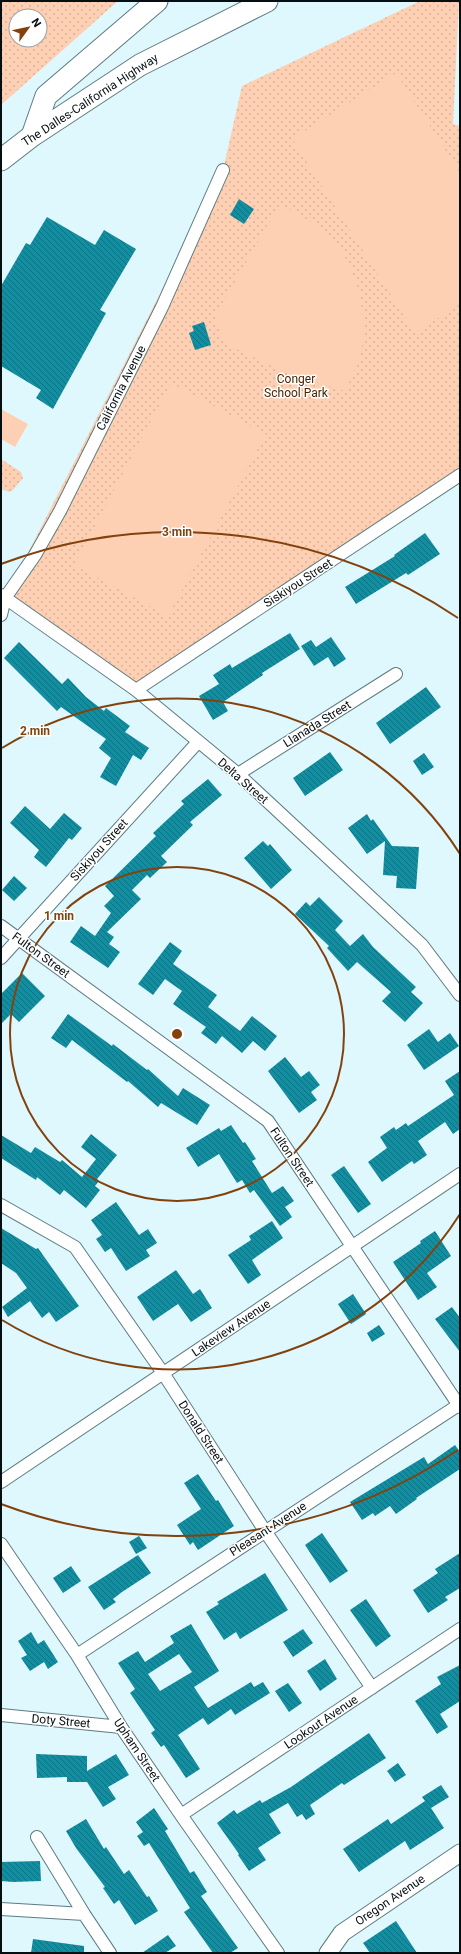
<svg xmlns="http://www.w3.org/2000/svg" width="461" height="1954" font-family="Roboto,sans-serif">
<defs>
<pattern id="park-dots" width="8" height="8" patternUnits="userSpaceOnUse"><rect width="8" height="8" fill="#fed0b3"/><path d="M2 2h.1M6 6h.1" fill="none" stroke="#d8b199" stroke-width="1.8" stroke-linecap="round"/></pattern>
<pattern id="building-back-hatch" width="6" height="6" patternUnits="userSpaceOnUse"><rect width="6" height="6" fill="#138ea0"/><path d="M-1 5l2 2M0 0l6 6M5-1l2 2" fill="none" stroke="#107281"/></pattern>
</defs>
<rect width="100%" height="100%" fill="#def8fd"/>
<path fill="url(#park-dots)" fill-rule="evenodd" d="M1 1H118L1 105ZM16 16H40V40H16Z
M420 1H459L453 124 460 126V475L136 690 5 598 223 170 242 86Z
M1 459 21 472 23 478 13 490 9 492 1 489Z"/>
<path fill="#fed0b3" d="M396 73 460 173V304L415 333 292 139Z
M280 204C298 214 316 223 331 238 353 260 367 308 363 340 361 357 353 375 345 391L284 372 224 343 215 316Z
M171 383 266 434 168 616 74 565Z
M1 409 28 424 15 447 1 439Z"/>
<path fill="url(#building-back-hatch)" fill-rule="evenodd" d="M239 199 254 209 244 224 230 215Z
M47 217 95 245 104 230 136 249 100 310 106 313 53 409 36 398 41 390 1 366V286L26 243 30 245Z
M204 322 211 345 195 350 189 333 194 331 192 326Z
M425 533 440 554 408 575 406 573 356 604 345 587 395 556 394 555Z
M290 633 300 649 262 673 263 675 223 702 228 711 213 720 199 696 219 684 213 675 230 664 232 668Z
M331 637 346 659 334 667 328 657 314 666 301 646 311 640 316 647Z
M19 642 62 684 68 678 86 697 104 711 106 708 130 726 125 732 149 748 141 760 133 755 116 786 100 777 111 758 99 748 106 739 61 707 57 711 4 658Z
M426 687 441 707 390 744 376 723Z
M330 752 343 770 305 796 293 778Z
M424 753 434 767 422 775 413 761Z
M208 779 222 795 190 822 193 825 161 856 167 862 150 878 147 875 132 890 141 899 107 932 114 937 109 944 120 952 108 968 70 942 81 926 95 936 111 913 104 906 114 896 105 886 156 836 153 833 184 804 181 801Z
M25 806 50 829 64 813 82 828 72 840 69 838 46 867 34 857 39 850 10 823Z
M367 814 371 821 373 819 392 846 419 847 416 889 396 888 397 876 383 875 385 841 367 854 348 828Z
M263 841 268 846 270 844 292 870 271 889 244 858Z
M14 876 27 888 14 901 2 890Z
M319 897 343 921 335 930 350 946 363 934 373 947 416 987 411 992 423 1003 405 1022 382 1001 391 992 357 962 348 971 327 948 329 946 295 914 306 902 310 906Z
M170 942 182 951 173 964 217 995 208 1007 240 1031 252 1016 277 1036 265 1051 253 1041 242 1053 222 1036 216 1044 201 1033 206 1027 173 1004 182 991 165 979 153 995 138 984Z
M22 973 45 996 19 1022 11 1014 1 1024V994Z
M68 1014 112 1046 113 1044 147 1070 148 1069 178 1096 183 1088 210 1105 197 1125 161 1103 158 1107 128 1081 127 1082 72 1040 66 1048 51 1038Z
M429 1029 438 1042 450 1033 459 1046 424 1070 407 1045Z
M285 1057 301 1077 309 1071 320 1085 311 1092 317 1100 299 1113 268 1071Z
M460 1071V1129L453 1134 445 1122 418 1141 427 1155 414 1164 412 1161 382 1182 368 1162 387 1148 380 1137 394 1127 396 1130 406 1123 408 1126 454 1095 445 1081Z
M231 1125 243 1143 245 1142 256 1159 252 1161 272 1193 283 1186 294 1201 285 1207 292 1217 280 1226 254 1190 250 1193 242 1180 237 1183 219 1154 198 1167 186 1148 219 1128 221 1131Z
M91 1134 117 1155 97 1179 99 1181 95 1186 100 1190 86 1208 64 1190 60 1195 37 1177 36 1180 1 1158V1135L31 1153 35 1147 60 1162 62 1160 82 1177 96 1159 81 1147Z
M344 1166 371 1204 358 1213 331 1175Z
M116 1202 139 1235 148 1229 157 1243 146 1250 150 1256 126 1271 111 1248 105 1252 96 1239 102 1235 91 1220Z
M272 1221 283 1238 252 1260 261 1275 248 1284 228 1255 251 1240 249 1236Z
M1 1228 36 1249 38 1248 79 1306 56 1322 49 1312 42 1318 30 1301 8 1317 2 1307 27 1288 16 1273 1 1263Z
M435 1231 451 1256 427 1273 437 1287 418 1300 393 1262 421 1243 420 1241Z
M176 1270 193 1294 200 1289 212 1308 191 1322 178 1304 153 1321 137 1297Z
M353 1294 366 1314 351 1324 338 1304Z
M452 1307 460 1318V1352L435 1319Z
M379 1325 385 1334 372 1342 367 1333Z
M455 1445 460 1452V1469L416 1498 417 1499 396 1514 390 1506 375 1516 373 1513 362 1520 350 1502 424 1457 428 1464Z
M198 1474 216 1501 218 1500 234 1526 198 1550 193 1542 190 1545 177 1525 201 1509 184 1483Z
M322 1533 348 1571 330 1583 305 1545Z
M139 1536 147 1548 136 1554 129 1542Z
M460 1553V1588L445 1597 448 1600 428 1613 413 1590 438 1573 435 1569Z
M138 1555 151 1573 122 1592 113 1599 116 1602 104 1610 88 1587Z
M71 1566 81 1581 63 1593 53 1578Z
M265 1573 288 1610 240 1639 236 1632 224 1640 206 1612 219 1604 217 1602Z
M366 1599 391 1636 376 1647 350 1610Z
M191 1624 219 1671 194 1687 208 1708 251 1682 254 1687 263 1682 270 1693 235 1715 231 1709 208 1725 203 1718 178 1735 200 1769 186 1778 164 1745 161 1747 151 1733 155 1730 130 1693 135 1689 118 1663 138 1651 145 1662 174 1643 170 1636ZM179 1654 192 1672 160 1691 148 1674Z
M303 1629 313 1643 293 1657 283 1642Z
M31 1632 38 1644 44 1640 58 1662 48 1669 44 1662 30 1671 21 1658 27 1655 18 1641Z
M325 1659 337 1679 320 1691 307 1671Z
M460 1665V1701L440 1714 448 1727 437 1734 415 1701 441 1684 437 1677Z
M288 1683 302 1703 289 1712 275 1691Z
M369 1733 386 1758 344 1785 342 1783 310 1805 315 1814 306 1820 302 1814 297 1817 288 1803 269 1814 281 1833 258 1848 266 1860 249 1871 238 1855 239 1854 217 1823 234 1810 237 1814 260 1800 262 1803 291 1787Z
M36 1754 87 1756V1771L116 1754 129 1775 108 1787 116 1799 103 1807 87 1782H67V1777L37 1778Z
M398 1763 406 1775 395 1782 387 1771Z
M441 1785 449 1797 431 1808 444 1828 410 1850 405 1841 359 1872 343 1849 388 1819 391 1824 425 1801 422 1797Z
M154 1808 168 1829 165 1831 190 1873 194 1871 207 1892 201 1896 238 1948 230 1953H213L184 1912 190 1908 149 1843 144 1846 137 1836 143 1832 136 1822Z
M86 1819 104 1849 106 1847 124 1874 129 1870 147 1897 149 1896 158 1911 135 1925 119 1900 114 1904 103 1888 105 1887 76 1848 66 1831Z
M40 1861 41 1881 13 1882 1 1881V1862Z
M396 1921 417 1953H370L363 1943Z
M168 1935 176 1946 165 1953H142Z
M33 1939 84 1946V1953H31Z"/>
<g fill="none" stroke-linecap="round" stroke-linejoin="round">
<defs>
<path id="minor" d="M1 595 136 690 238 774 422 945 460 995
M1 615 5 598 35 555 60 511 162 307 223 170
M136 690 460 475
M238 774 396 674
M1 926 268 1121 460 1407
M1 958 198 742
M1 1205 75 1247 163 1373 265 1531 372 1688
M1 1482 460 1174
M1 1544 77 1655 121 1727 181 1815 278 1953
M77 1655 460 1404
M1 1715 121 1727
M181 1815 460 1629
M37 1837 84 1914 110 1953
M1 1909 84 1914"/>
<path id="secondary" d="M328 1953 342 1933 460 1853"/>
<path id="trunk" d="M32 136 46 96 157 1
M1 160 32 136 140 65 267 1"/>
</defs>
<use href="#minor" stroke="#5e7b81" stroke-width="14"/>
<use href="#secondary" stroke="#5e7b81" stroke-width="19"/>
<use href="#trunk" stroke="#5e7b81" stroke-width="23"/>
<use href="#minor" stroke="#fff" stroke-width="12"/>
<use href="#secondary" stroke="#fff" stroke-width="17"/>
<use href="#trunk" stroke="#fff" stroke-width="21"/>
</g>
<g fill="none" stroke="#83420d" stroke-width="2">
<circle cx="177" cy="1034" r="167"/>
<path d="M460 1214A335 335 0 0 1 2 1320M2 748A335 335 0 0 1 460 854"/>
<path d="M458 1450A502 502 0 0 1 1 1504M1 564A502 502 0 0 1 458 618"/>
</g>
<g text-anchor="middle" stroke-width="3" stroke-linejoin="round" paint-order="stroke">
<g font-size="12" fill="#050f11" stroke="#fff">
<text transform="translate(90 100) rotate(-33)" y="4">The Dalles-California Highway</text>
<text transform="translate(121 388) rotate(-63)" y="4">California Avenue</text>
<text transform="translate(298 583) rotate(-33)" y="4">Siskiyou Street</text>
<text transform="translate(317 724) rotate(-32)" y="4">Llanada Street</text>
<text transform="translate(243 781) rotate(41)" y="4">Delta Street</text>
<text transform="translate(99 850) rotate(-48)" y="4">Siskiyou Street</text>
<text transform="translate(41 955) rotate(36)" y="4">Fulton Street</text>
<text transform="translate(292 1157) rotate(56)" y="4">Fulton Street</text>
<text transform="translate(231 1328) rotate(-34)" y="4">Lakeview Avenue</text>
<text transform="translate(201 1432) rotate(57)" y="4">Donald Street</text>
<text transform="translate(268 1529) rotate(-33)" y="4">Pleasant Avenue</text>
<text transform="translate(61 1721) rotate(5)" y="4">Doty Street</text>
<text transform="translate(321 1722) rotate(-34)" y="4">Lookout Avenue</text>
<text transform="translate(137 1750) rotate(56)" y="4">Upham Street</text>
<text transform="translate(390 1900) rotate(-34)" y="4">Oregon Avenue</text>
</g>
<g font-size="12" fill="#4d2300" stroke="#fff">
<text x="296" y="383">Conger<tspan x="296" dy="14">School Park</tspan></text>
</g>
</g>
<circle cx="177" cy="1034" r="6" fill="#83420d" stroke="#fff" stroke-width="2"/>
<g font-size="12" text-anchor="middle" font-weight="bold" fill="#83420d" stroke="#fff" stroke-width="3" stroke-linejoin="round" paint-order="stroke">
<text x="177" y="536">3 min</text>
<text x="35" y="735">2 min</text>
<text x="59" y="920">1 min</text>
</g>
<rect width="461" height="1954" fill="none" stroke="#050f11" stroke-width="4"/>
<g transform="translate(28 28) rotate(57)"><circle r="19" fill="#ffffff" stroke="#9b9fa0"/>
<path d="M0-3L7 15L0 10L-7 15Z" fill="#83420d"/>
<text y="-6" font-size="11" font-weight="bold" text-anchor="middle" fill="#050f11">N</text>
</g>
</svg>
